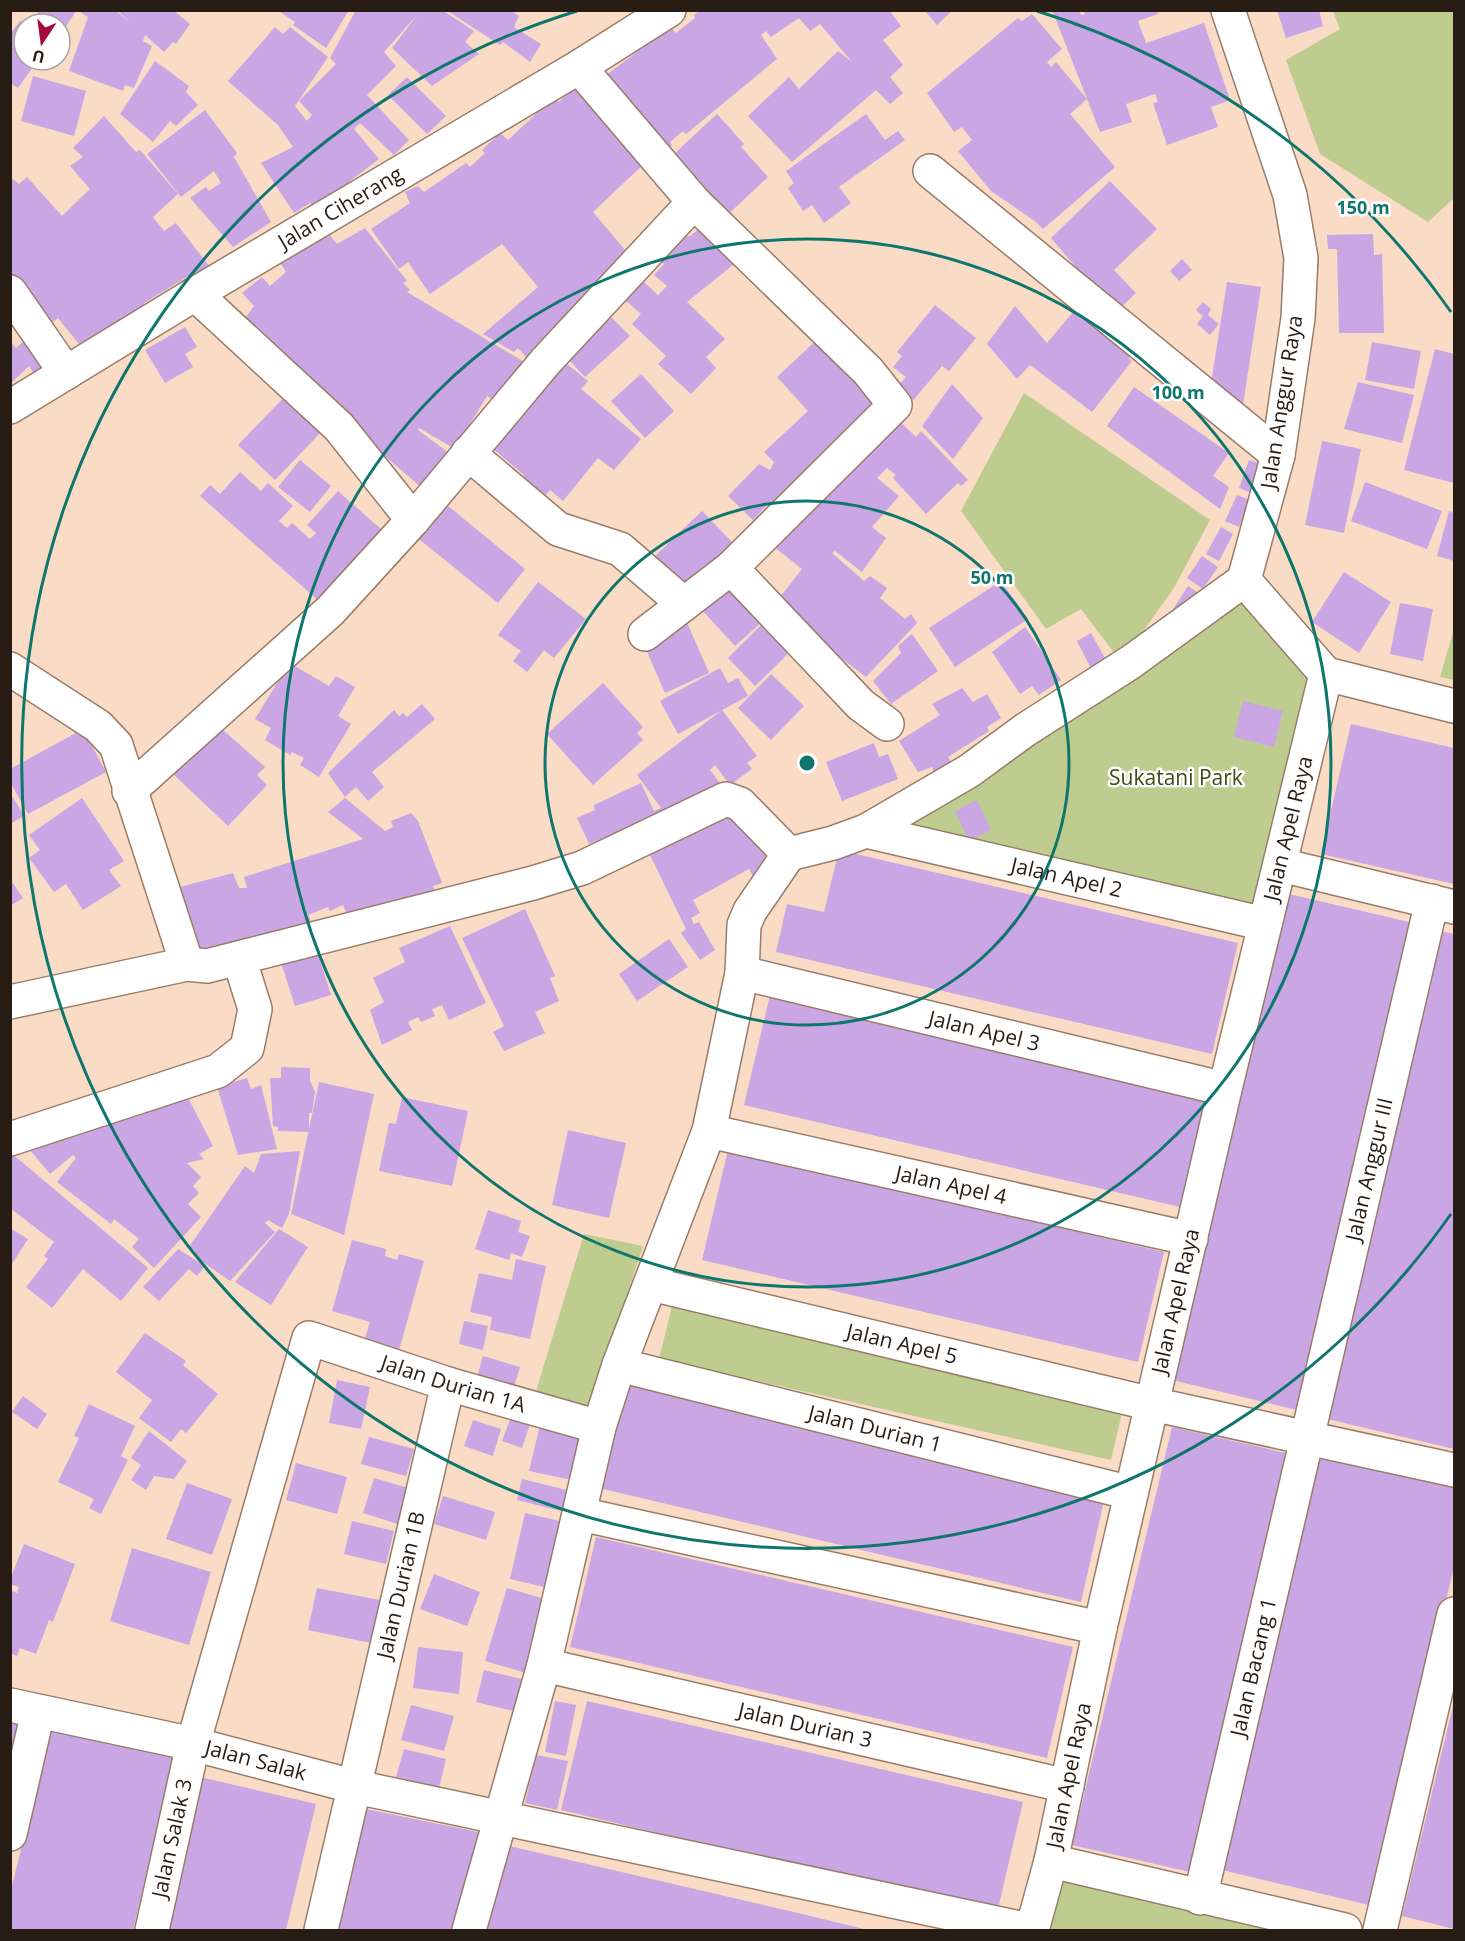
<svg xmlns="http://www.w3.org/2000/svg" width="1465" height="1941" font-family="'Open Sans',sans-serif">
<rect width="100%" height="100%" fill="#fadbc5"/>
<path fill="#bfcc8f" d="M1333 11H1454V198L1428 222 1320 154 1286 60 1340 29Z
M1024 393 1210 520 1174 588 1121 662 1081 609 1046 629 961 511Z
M1244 580 1326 674 1265 924 866 831Z
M1454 629V680L1440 677Z
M584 1234 643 1246 587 1416 533 1401Z
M674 1298 1124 1404 1111 1460 659 1359Z
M1051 1877 1282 1930H1053L1041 1928Z"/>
<path fill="#caa6e4" d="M34 10H77L62 32 60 24H52Z
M82 10H115L131 23 117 10H173L190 24 176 44 173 42 164 52 145 35 143 41 152 46 134 88 125 85 123 91 69 71 88 17 81 13Z
M277 10H349L326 48 293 25 295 22Z
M356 10H442L474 31 465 42 479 54 432 86 392 48 418 14 384 52 396 66 367 95 409 140 394 155 360 123 354 129 379 159 350 181 352 184 312 206 310 203 294 213 261 163 293 147 278 125 228 81 275 27 283 34 290 27 328 57 295 106 307 121 312 115 299 101 336 64 330 58Z
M446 10H510L519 16 514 27 541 44 530 62 503 42 500 45Z
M700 10H889L901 26 883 40 903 65 890 77 903 93 890 104 876 90 792 162 748 116 789 77 799 89 838 51 852 62 820 24 810 31 799 18 771 37 766 31 761 35 777 59 686 134 683 131 670 142 672 146 663 152 597 82 670 27 676 33 695 18 694 15Z
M924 10H953L937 25Z
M1052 10H1079L1081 15 1085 14 1083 10H1157L1158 14 1138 21 1146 43 1204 23 1230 100 1211 107 1218 127 1167 145 1153 103 1158 102 1155 94 1126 104 1132 122 1100 132Z
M1277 10H1319L1323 26 1286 38Z
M1032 14 1062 49 1047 62 1051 67 1056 62 1087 99 1070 114 1115 167 1043 229 1036 222 991 191 958 151 972 140 962 127 954 132 927 93 1018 18 1022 21Z
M20 21 24 24V60H38L18 88 10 83V34Z
M155 61 189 86 186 92 198 105 176 126 170 121 153 142 120 114Z
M33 76 86 91 74 136 21 121Z
M407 77 446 116 427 134 388 95Z
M573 88 587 102 591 98 648 160 593 212 631 257 530 361 518 348 514 352 483 334 538 287 502 244 430 294 408 262 399 269 371 229 410 203 405 192 418 186 424 192 466 163 470 167 485 153 482 150 500 133 508 140 554 97 559 102Z
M205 110 237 153 234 157 271 222 233 247 190 198 206 187 209 191 221 183 214 171 181 197 147 154Z
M717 114 744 144 741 147 768 177 723 219 693 187 700 181 675 153Z
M866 114 885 140 898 131 905 140 839 187 851 203 824 223 812 205 803 211 788 188 794 183 786 171Z
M104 116 136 152 140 150 178 194 153 217 164 231 176 223 209 266 195 277 192 274 144 303 149 310 86 353 58 318 46 328 10 282V177L19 184 27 177 62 216 90 189 70 166 83 157 73 148Z
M1110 181 1157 229 1114 270 1136 293 1115 313 1051 238Z
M705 224 743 257 687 302 725 339 706 357 716 368 691 394 658 364 666 356 632 324 641 314 625 300 643 281 658 295 667 286 654 275 664 264 654 256 676 237 690 236Z
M365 228 407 281 403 283 410 290 407 292 531 366 500 404 487 396 470 424 475 428 462 453 419 428 418 430 457 459 429 494 300 383 241 324 254 306 242 293 262 277 270 286 286 272 281 264 328 233 337 244Z
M1373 234 1374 255 1382 254 1384 333H1339L1337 249H1328L1327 235Z
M1182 259 1192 270 1179 281 1170 271Z
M1227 282 1261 287 1243 405 1211 383Z
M1203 302 1211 309 1208 315 1219 324 1210 335 1197 324 1203 316 1196 310Z
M935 305 976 338 949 371 942 366 911 403 895 390 906 377 893 367 902 356 897 352Z
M1079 305 1135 348 1128 358 1132 361 1092 412 1030 365 1017 379 987 344 1015 306 1047 343Z
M602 308 630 336 585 377 560 351Z
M185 327 197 347 185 354 193 367 165 383 145 350Z
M32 334 55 369 37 378 29 366 10 384V341L16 348Z
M821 336 887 408 774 513 767 505 753 520 728 496 759 464 770 470 774 462 764 452 808 411 777 377Z
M1372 342 1421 351 1414 389 1365 380Z
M1435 349 1454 354V483L1404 470Z
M556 355 588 381 581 389 641 439 614 470 598 458 563 501 550 490 543 499 521 482 524 475 485 442Z
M641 374 674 411 645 438 611 401Z
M1358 382 1414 395 1402 443 1344 429Z
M952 384 983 418 953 459 922 426Z
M1134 387 1229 453 1213 476 1229 487 1220 509 1107 426Z
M291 390 327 426 275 480 238 445Z
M890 412 916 437 921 431 968 480 961 486 958 483 926 514 893 478 896 475 887 468 877 478 899 496 872 527 886 538 862 572 835 551 832 553 864 581 870 576 887 588 880 598 905 619 911 614 917 623 866 677 773 606 802 569 769 543Z
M1322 441 1361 449 1344 533 1305 525Z
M300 460 331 486 310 512 278 487Z
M1249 460 1262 464 1251 493 1239 488Z
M240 472 261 491 268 483 293 506 279 521 287 528 292 523 310 539 316 533 307 525 338 491 391 538 328 609 200 496 210 485 220 494Z
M1365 482 1442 511 1427 549 1351 521Z
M1237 495 1250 500 1239 527 1225 521Z
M442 501 525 569 498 603 414 535Z
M702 511 734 544 685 591 653 558Z
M1449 511 1454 513V561L1437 556Z
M1221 527 1233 534 1219 561 1206 554Z
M1202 556 1218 567 1203 589 1187 578Z
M1344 572 1391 602 1359 653 1312 622Z
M1001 581 1028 619 955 667 929 628Z
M538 582 586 619 554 658 544 650 527 672 513 661 521 651 498 635Z
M730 583 764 620 735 646 701 609Z
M1188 586 1203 596 1170 614Z
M1400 603 1433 609 1423 661 1390 654Z
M685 618 709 673 665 693 641 638Z
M768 618 796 646 755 686 728 658Z
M1025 627 1061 680 1039 695 1032 686 1020 694 992 652Z
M1091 633 1113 673 1098 682 1077 641Z
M912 634 938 671 891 704 873 681 901 653 898 646Z
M293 665 329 686 336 676 355 687 338 716 351 724 319 777 300 765 304 758 292 752 290 755 265 740 271 728 255 719 287 667 291 669Z
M720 668 728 683 738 678 748 696 678 734 660 701Z
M771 674 804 706 771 740 738 708Z
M603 683 643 727 637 733 643 740 593 785 547 734Z
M962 688 973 702 987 694 1001 718 987 727 989 731 948 757 951 762 934 773 932 767 918 772 899 741 940 715 932 704Z
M1243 701 1283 711 1274 747 1234 737Z
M422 704 435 719 372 772 384 787 368 801 356 787 345 797 328 773 394 710 399 716 403 713 407 717Z
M722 710 757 756 747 763 752 769 730 785 715 765 710 770 723 787 609 843 606 837 589 844 577 818 595 810 594 805 641 783 654 811 661 808 637 775Z
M1351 724 1454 748V884L1321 854Z
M83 729 106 772 28 814 10 782V769Z
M222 729 265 767 257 775 267 785 228 826 173 774 210 736 214 738Z
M874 743 879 757 888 754 898 779 842 801 826 762Z
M13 797 24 816 10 824V798Z
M82 798 124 861 109 870 121 886 83 910 66 884 54 892 29 858 40 850 29 835Z
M345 798 385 831 393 827 391 821 411 813 418 821 442 883 433 886 436 895 413 902 411 896 348 917 343 905 330 911 328 907 308 915 313 925 269 940 265 933 197 957 176 888 233 873 239 888H247L244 877 363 839 328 812Z
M977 800 991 830 969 841 955 811Z
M742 812 771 860 754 878 749 869 693 900 700 913 691 918 694 924 699 922 715 950 700 960 681 933 686 929 648 851 707 819 710 825Z
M839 850 1238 943 1212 1054 776 952 787 904 824 912Z
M10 879 23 898 10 906Z
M1289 894 1422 925 1305 1412 1172 1380Z
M525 909 555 976 550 978 559 1001 535 1012 545 1033 504 1051 493 1032 504 1026 462 938Z
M450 926 486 1003 449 1020 442 1005 432 1009 435 1016 421 1022 418 1017 408 1022 412 1030 382 1045 370 1010 384 1002 373 978 405 962 399 948Z
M1436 930 1454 934V1449L1319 1417Z
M669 939 688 967 637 1001 619 974Z
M315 945 331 995 295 1006 279 956Z
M770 995 1206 1097 1180 1207 744 1105Z
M281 1067 310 1068V1081L315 1092 312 1113H309V1132L278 1131V1127L273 1126 270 1078H281Z
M247 1078 251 1089 261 1085 277 1149 238 1155 217 1087Z
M319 1082 374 1094 344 1235 291 1214Z
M186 1094 213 1146 199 1154 204 1159 187 1163 201 1177 193 1186 199 1193 188 1204 201 1217 154 1268 132 1247 139 1239 114 1219 111 1224 57 1182 76 1158 73 1155 50 1174 30 1150 62 1127Z
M402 1097 468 1111 452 1186 379 1171 389 1123 396 1124Z
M568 1130 626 1143 609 1218 552 1205Z
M728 1150 1164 1252 1138 1362 702 1260Z
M300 1151 289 1214 282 1228 268 1220 265 1223 275 1232 230 1281 193 1255 195 1251 189 1247 245 1166 254 1173 261 1154Z
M10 1152 148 1268 121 1301 83 1269 52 1308 26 1287 48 1259 44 1256 54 1242 10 1208Z
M488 1210 521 1221 518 1232 530 1236 522 1257 511 1253 509 1260 475 1249Z
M10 1228 28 1239 10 1267Z
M279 1229 308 1247 271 1305 235 1282Z
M352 1240 386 1249 385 1256 397 1260 399 1254 424 1261 398 1354 363 1345 370 1322 332 1311Z
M178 1249 205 1266 197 1276 189 1269 159 1301 143 1287Z
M516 1259 546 1266 530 1339 490 1330 492 1317 470 1312 479 1273 512 1280Z
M464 1321 488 1326 483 1350 459 1344Z
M145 1333 186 1361 183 1365 218 1394 186 1433 181 1429 171 1442 139 1418 152 1400 116 1372Z
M483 1356 520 1367 513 1390 476 1380Z
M625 1378 1106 1492 1081 1602 599 1488Z
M337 1380 370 1387 361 1429 329 1423Z
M23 1396 47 1414 37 1429 12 1412Z
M89 1404 135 1426 121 1456 128 1460 101 1514 89 1508 94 1499 58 1482 79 1438 74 1436Z
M512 1414 531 1421 522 1448 502 1441Z
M473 1420 501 1429 493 1456 464 1446Z
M540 1425 587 1435 577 1481 529 1471Z
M1172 1427 1299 1456 1199 1874 1072 1845Z
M149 1431 187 1461 174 1479 154 1476 146 1490 131 1480 141 1465 131 1458Z
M369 1437 414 1449 406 1476 361 1464Z
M1319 1451 1454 1483V1567L1373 1906 1218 1869Z
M296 1463 347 1477 337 1514 286 1500Z
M374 1478 412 1489 401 1525 363 1513Z
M522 1479 571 1491 565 1512 517 1500Z
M187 1483 232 1499 212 1555 166 1539Z
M443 1496 495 1512 486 1540 434 1524Z
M525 1513 564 1522 548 1588 510 1579Z
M352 1521 394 1531 386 1564 344 1554Z
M596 1537 1073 1647 1047 1758 570 1647Z
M24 1544 75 1564 53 1622 49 1620 36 1654 20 1648 17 1656 10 1653V1597L13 1591 17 1593 19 1587 10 1584V1580Z
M132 1548 211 1572 189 1645 110 1621Z
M434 1574 480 1592 467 1626 420 1609Z
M317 1588 380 1600 371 1643 308 1630Z
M507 1588 555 1602 533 1675 485 1661Z
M418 1647 463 1652 459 1694 413 1688Z
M484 1670 525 1680 517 1712 476 1702Z
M555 1701 576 1705 566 1756 545 1752Z
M587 1701 1023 1802 997 1913 561 1810Z
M1454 1702V1929L1402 1916Z
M411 1705 454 1716 444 1751 401 1740Z
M10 1717 25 1721 10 1775Z
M52 1723 176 1751 133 1930H10V1894Z
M404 1749 446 1759 439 1788 396 1777Z
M536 1755 568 1761 557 1810 525 1803Z
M200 1777 316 1804 286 1930H161Z
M361 1808 478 1832 454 1930H330Z
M501 1844 798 1913 868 1930H481Z"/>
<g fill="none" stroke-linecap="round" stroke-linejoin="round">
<defs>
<g id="minor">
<path d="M1228 10 1290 195 1301 258 1298 318 1278 455 1244 580"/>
<path d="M579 67 694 202"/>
<path d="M930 171 1278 455"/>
<path d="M10 292 66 373"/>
<path d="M195 294 339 427 413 520"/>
<path d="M468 453 558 529 620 549 684 604"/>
<path d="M731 568 861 705 887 724"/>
<path d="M1244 580 1326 674 1454 706"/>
<path d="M10 669 98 726 116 745 187 964 207 966 533 883 582 868 726 799 740 804 789 854"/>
<path d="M129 791 330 611 413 520 546 361 694 202 868 371 895 405 731 568 645 634"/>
<path id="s1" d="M866 831 1265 924"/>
<path d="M1281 865 1454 907"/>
<path id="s2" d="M742 973 1225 1089"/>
<path d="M10 1002 187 964"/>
<path id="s3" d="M709 1131 1191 1239"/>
<path d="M10 1139 218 1071 247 1048 255 1009 239 958"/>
<path id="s4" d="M651 1284 1152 1404 1454 1470"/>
<path id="s5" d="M619 1365 1131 1493"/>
<path d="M580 1514 1100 1628"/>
<path id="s6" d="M544 1665 1067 1786"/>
<path id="s7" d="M10 1705 193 1744 356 1787 1029 1930"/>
<path d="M10 1834 38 1712"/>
<path d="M1051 1861 1345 1930"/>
<path id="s8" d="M1200 1898 1432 901"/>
<path id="s9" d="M152 1930 193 1744 309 1338 448 1384 599 1427"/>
<path id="s10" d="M321 1930 448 1384"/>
<path d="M469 1930 544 1665 599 1427 619 1365 709 1131 742 973 744 925 750 911 789 854 833 843 866 831 969 771 1025 730 1131 662 1244 580"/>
<path id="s11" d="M1032 1930 1051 1861 1100 1628 1225 1089 1326 674"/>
<path d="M1380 1930 1454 1614"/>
</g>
<g id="tertiary">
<path id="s12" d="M10 407 195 294 579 67 669 10"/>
</g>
</defs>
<use href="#minor" stroke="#997d69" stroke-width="36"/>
<use href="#tertiary" stroke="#997d69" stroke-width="36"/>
<use href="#minor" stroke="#fff" stroke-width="33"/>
<use href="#tertiary" stroke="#fff" stroke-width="33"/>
</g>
<g fill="none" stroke="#0f766e" stroke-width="3">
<circle cx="807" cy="763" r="262"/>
<circle cx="807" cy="763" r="524"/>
<path d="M1451 1214A786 786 0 1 1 577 11M1037 11A786 786 0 0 1 1451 312"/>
</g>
<g text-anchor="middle" stroke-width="5" stroke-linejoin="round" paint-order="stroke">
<g font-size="21" fill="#281d15" stroke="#fff">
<text dy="7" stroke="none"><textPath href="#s12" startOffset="386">Jalan Ciherang</textPath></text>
<text transform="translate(1282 402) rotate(-81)" y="7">Jalan Anggur Raya</text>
<text dy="7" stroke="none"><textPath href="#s11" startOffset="1131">Jalan Apel Raya</textPath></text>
<text dy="7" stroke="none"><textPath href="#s1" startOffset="206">Jalan Apel 2</textPath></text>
<text dy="7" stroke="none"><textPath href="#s2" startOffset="249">Jalan Apel 3</textPath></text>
<text dy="7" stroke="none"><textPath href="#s8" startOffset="748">Jalan Anggur III</textPath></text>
<text dy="7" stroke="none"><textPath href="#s3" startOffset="248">Jalan Apel 4</textPath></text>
<text dy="7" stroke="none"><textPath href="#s11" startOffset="645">Jalan Apel Raya</textPath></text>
<text dy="7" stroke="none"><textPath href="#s4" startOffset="258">Jalan Apel 5</textPath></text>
<text dy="7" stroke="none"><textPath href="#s9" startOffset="764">Jalan Durian 1A</textPath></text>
<text dy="7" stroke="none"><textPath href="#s5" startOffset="264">Jalan Durian 1</textPath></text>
<text dy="7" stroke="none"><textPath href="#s10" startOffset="354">Jalan Durian 1B</textPath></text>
<text dy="7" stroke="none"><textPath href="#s8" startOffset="237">Jalan Bacang 1</textPath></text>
<text dy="7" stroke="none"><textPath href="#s6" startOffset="268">Jalan Durian 3</textPath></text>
<text dy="7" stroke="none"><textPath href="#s7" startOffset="252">Jalan Salak</textPath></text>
<text dy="7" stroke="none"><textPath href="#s11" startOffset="159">Jalan Apel Raya</textPath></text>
<text dy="7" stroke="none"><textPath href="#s9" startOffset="94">Jalan Salak 3</textPath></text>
</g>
<g font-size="21" fill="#414914" stroke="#fff">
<text x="1176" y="785">Sukatani Park</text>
</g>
</g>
<circle cx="807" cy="763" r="9" fill="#0f766e" stroke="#fff" stroke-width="3"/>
<g font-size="18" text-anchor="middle" font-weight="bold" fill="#0f766e" stroke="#fff" stroke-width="5" stroke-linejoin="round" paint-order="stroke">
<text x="1363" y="214">150 m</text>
<text x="1178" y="399">100 m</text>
<text x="992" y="584">50 m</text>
</g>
<rect width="1465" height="1941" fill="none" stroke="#281d15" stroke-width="24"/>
<g transform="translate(42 42) rotate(193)"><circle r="28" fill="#ffffff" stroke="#a9a5a1" stroke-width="1.5"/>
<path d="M0-4.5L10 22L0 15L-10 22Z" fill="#a40940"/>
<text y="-9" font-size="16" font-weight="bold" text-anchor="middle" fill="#281d15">U</text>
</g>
</svg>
